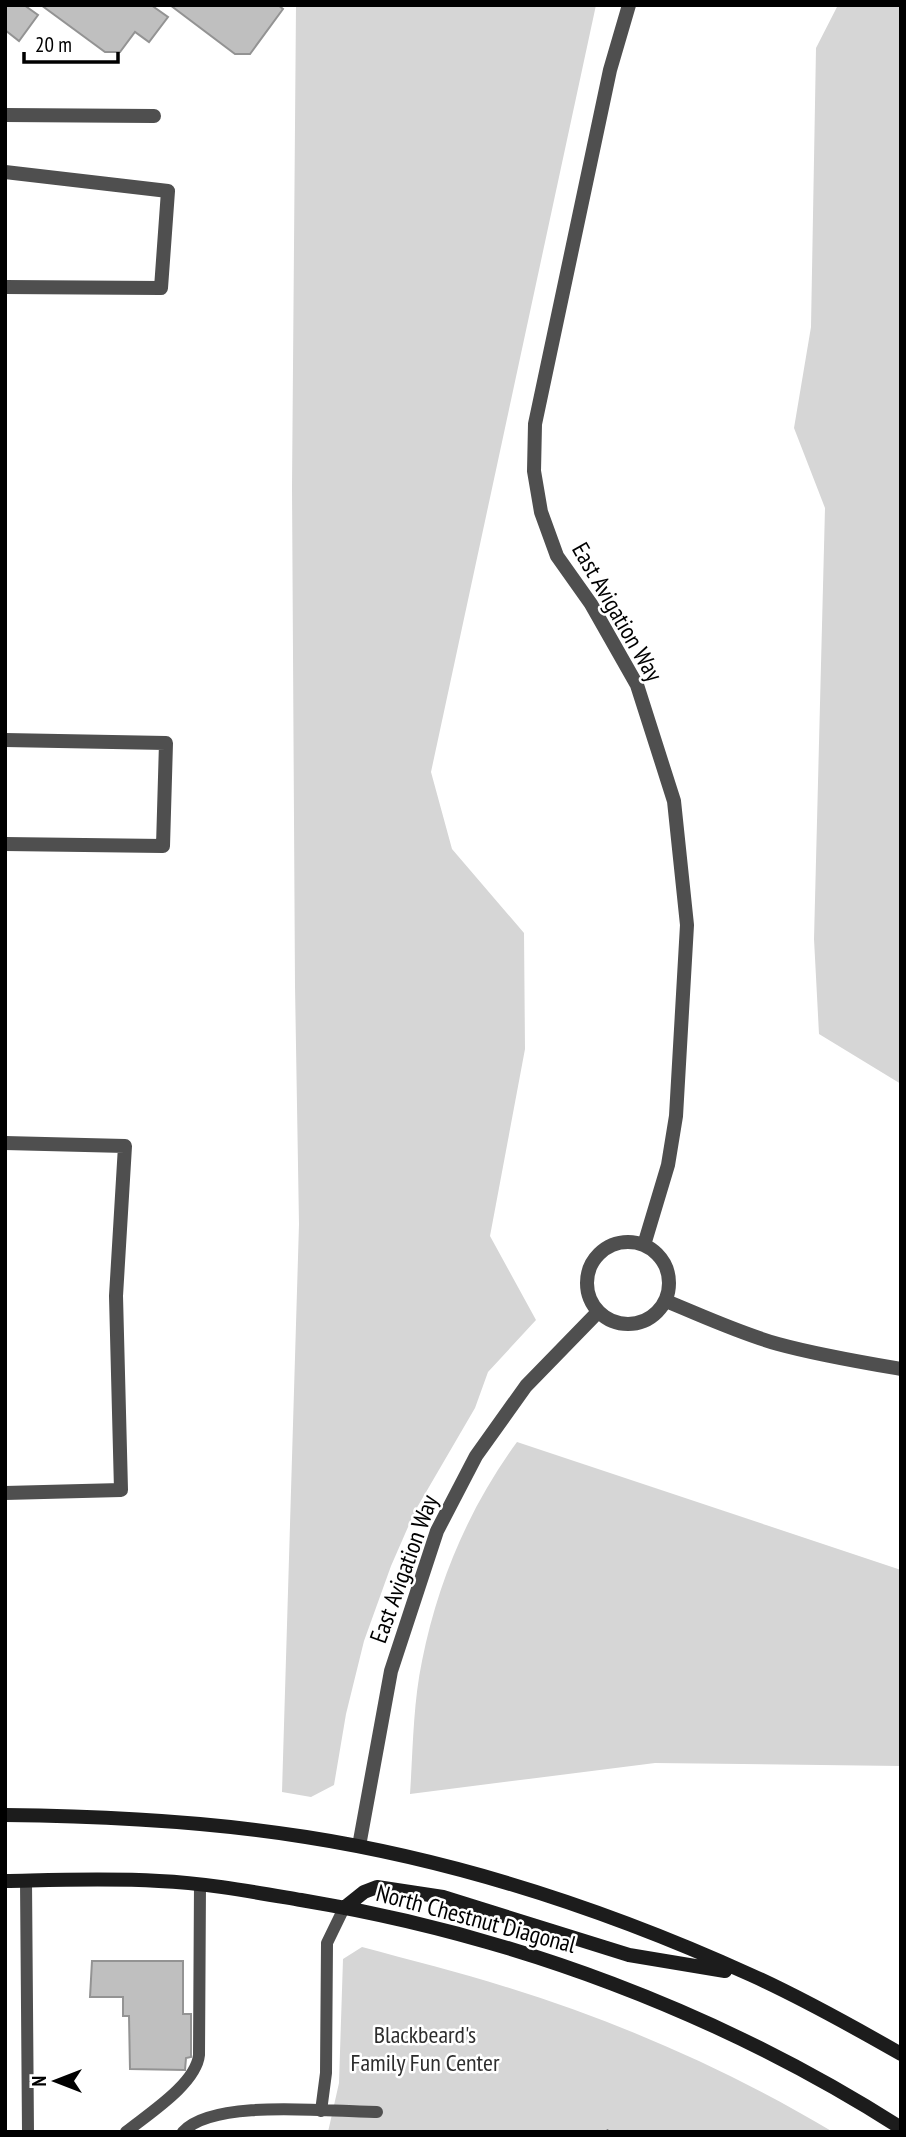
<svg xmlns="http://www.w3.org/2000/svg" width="906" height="2137" font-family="'PT Sans Narrow',sans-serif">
<rect width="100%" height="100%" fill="#fff"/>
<path fill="#d6d6d6" d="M296 5H596L431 772 452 849 524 933 525 1049 490 1236 536 1320 488 1372 475 1408 415 1511 391 1566 364 1641 346 1714 334 1785 311 1797 282 1792 299 1224 295 986 292 487Z
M838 5H901V1084L819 1034 814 939 825 508 794 428 811 327 816 48Z
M517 1442 901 1570V1766L655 1763 410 1794C413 1750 413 1704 422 1661 438 1581 469 1508 517 1442Z
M362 1947C410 1960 459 1972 506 1987 620 2022 731 2071 833 2132H328L339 2083 343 1959Z"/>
<path fill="#bfbfbf" stroke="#939393" stroke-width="2" d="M5 5H24L38 15 19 41 5 30Z
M41 5H151L168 17 149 42 135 32 120 52H105Z
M170 5H278L283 9 250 54H235Z
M92 1961H183V2014H191V2057L186 2058 185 2070 130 2069 129 2016H123V1997H90Z"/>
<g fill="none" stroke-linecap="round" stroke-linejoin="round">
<path stroke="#717171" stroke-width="4.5" stroke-dasharray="2 3.5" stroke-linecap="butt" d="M606 2130 607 2132
M598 2131V2132"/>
<path stroke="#4f4f4f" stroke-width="12" d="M26 1881 28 2132
M321 2111 326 2073 327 1943 344 1908
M126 2132C148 2114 196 2084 199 2055L200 1884
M183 2132C213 2098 331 2112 377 2112"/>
<path stroke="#4f4f4f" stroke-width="14" d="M629 5 610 70 535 424 534 471 541 512 557 556 591 604 637 685 674 801 687 925 676 1116 668 1165 644 1245
M5 115 154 116
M5 172 168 191 161 288 5 287
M5 740 166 743 163 846 5 844
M5 1143 125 1146 116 1296 121 1490 5 1493
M587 1283a41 41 0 1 1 82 0a41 41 0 1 1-82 0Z
M666 1301C703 1316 739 1333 778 1344 818 1355 860 1362 901 1369
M359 1846 391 1671 437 1531 476 1456 526 1386 598 1312"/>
<path stroke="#1c1c1c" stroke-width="14" d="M5 1815C106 1816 206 1821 306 1837 459 1861 610 1911 751 1975 802 1998 852 2026 901 2054
M5 1881C56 1880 108 1878 159 1881 206 1883 254 1892 301 1900 513 1935 719 2012 901 2128
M344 1908 364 1892 377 1887 443 1897 629 1955 725 1971"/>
</g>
<g text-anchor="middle" stroke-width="5" stroke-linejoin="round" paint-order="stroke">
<g font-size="24" fill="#000" stroke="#fff">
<text transform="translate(617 612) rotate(60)" y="8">East Avigation Way</text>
<text transform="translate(404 1569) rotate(-70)" y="8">East Avigation Way</text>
<text transform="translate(476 1919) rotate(15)" y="8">North Chestnut Diagonal</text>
</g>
<g font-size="24" fill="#2d2d2d" stroke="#fff">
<text x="425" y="2043">Blackbeard's<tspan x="425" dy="28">Family Fun Center</tspan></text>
</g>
</g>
<rect width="906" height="2137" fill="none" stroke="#000000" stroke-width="14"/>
<g transform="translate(56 2081) rotate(270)" stroke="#ffffff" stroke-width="5" paint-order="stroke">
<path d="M0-5L12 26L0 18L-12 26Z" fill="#000000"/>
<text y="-10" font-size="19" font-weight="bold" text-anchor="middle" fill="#000000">N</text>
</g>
<path d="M24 52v10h94v-10" fill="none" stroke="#000000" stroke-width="3.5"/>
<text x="35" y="52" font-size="21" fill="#000000" stroke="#ffffff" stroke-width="5" paint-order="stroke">20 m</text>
</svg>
